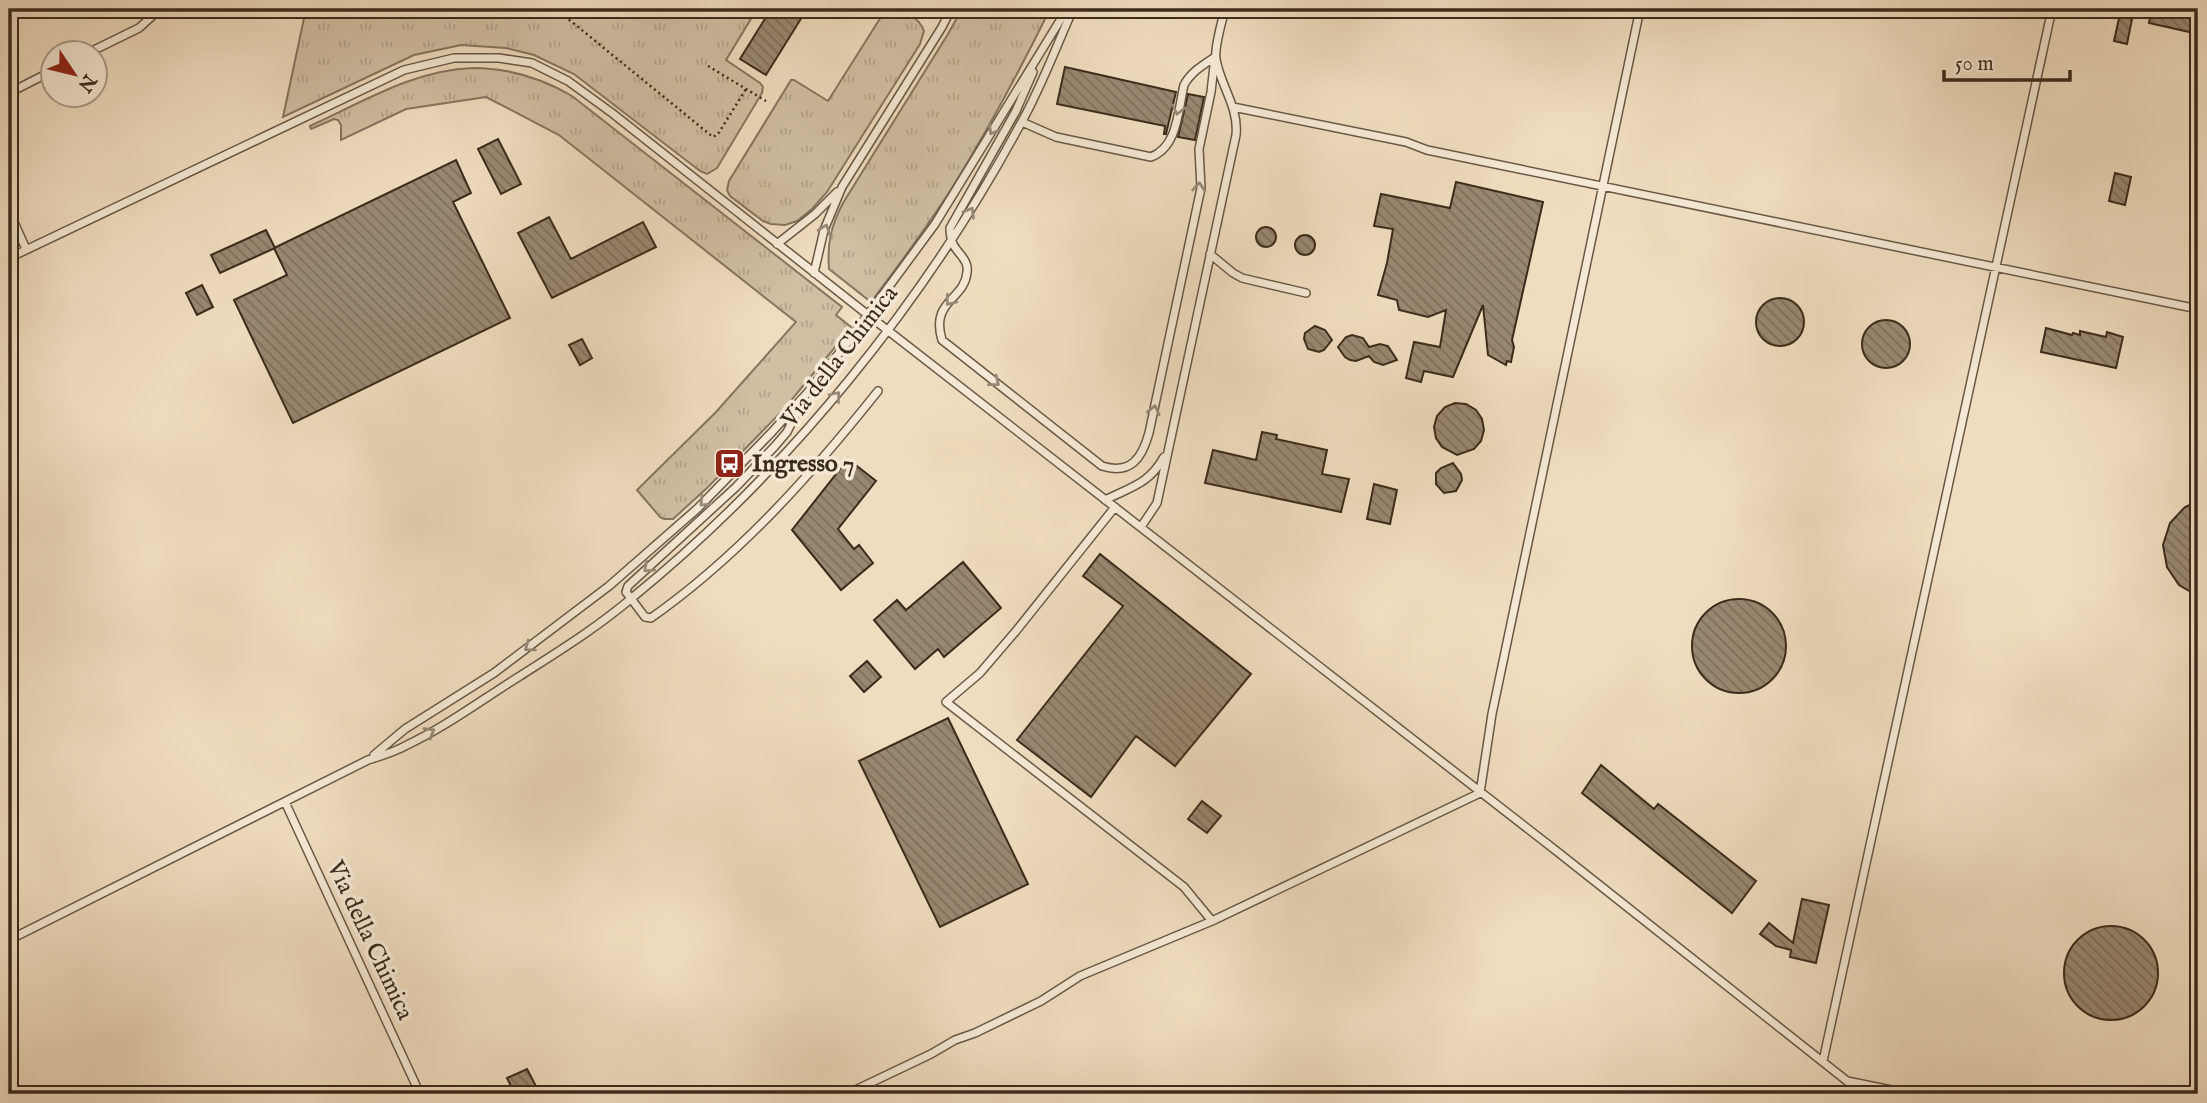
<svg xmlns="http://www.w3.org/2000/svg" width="2207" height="1103" font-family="'IM FELL English',serif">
<defs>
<pattern id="grass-tufts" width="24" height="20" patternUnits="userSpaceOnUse" patternTransform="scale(1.75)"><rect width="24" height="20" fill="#d1bfa3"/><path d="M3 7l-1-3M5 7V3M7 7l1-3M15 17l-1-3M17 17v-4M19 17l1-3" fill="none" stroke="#b4a48c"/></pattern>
<pattern id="building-back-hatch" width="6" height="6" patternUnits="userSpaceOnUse" patternTransform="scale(1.75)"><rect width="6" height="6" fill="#998871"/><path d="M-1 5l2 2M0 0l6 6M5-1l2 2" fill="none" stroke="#7e6f5c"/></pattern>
</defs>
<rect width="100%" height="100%" fill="#f0ddbf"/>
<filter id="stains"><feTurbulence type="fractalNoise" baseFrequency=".00286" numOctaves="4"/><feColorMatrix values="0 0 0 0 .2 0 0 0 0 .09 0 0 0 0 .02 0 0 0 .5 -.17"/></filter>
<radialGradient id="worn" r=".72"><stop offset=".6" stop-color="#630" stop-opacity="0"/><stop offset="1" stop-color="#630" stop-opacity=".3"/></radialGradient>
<path fill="url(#grass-tufts)" stroke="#867560" stroke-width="2" d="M306 9H757L726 60 760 83 763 87 762 93 717 168 707 174 700 171 574 74 534 55 506 48 461 45 414 55 283 117Z
M886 9C900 9 919 16 924 31L920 44 827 192 812 209 797 221 785 225 771 224 763 221 730 196 727 190 729 181 791 80H794L828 101Z
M962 9H1050C1020 70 988 130 952 188 927 227 899 265 871 302L829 269C827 243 831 226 843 203L948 34Z
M473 68C508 68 541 78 572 96L842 307 836 315 851 327 846 334 784 409 708 487 673 519H664L660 517 637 490 716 412 796 322 559 135 486 97 406 109 341 140V125L338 120 334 119 311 129 310 126C363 102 413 70 473 68Z"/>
<path fill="url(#building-back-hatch)" stroke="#3b2b1c" stroke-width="2" d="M771 9H807L766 75 740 59Z
M2121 9H2134L2127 44 2114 41Z
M2151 11 2198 20 2194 33 2149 23Z
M1065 67 1176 92 1166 134H1164L1165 126 1057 104Z
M1188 94 1204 97 1195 140 1178 137Z
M498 139 521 184 501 194 478 149Z
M456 160 471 193 453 202 510 318 293 423 234 300 287 275 274 248Z
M2115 173 2131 177 2125 205 2109 201Z
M1456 182 1543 202 1512 340 1514 347 1511 362 1507 361 1506 365 1488 355 1483 305 1453 377 1424 371 1421 382 1406 378 1414 342 1440 347 1446 310 1428 317 1399 310 1397 300 1378 295 1387 263 1393 229 1374 226 1381 194 1450 208Z
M549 217 571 259 643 222 656 247 552 298 518 233Z
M1256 237a10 10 0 1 1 20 0a10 10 0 1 1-20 0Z
M266 230 275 248 220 273 211 255Z
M1295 245a10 10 0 1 1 20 0a10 10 0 1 1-20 0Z
M202 285 213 307 197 315 186 293Z
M1756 322a24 24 0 1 1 48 0a24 24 0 1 1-48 0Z
M1862 344a24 24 0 1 1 48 0a24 24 0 1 1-48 0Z
M1315 326 1325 330 1332 340 1324 350 1319 352 1308 349 1304 339 1305 333Z
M2046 328 2072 335 2073 333 2080 335V331L2106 337 2107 332 2123 337 2116 368 2041 352Z
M1352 335 1363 338 1369 347 1380 344 1388 346 1397 360 1383 365 1374 362 1369 356 1356 361 1350 360 1345 357 1338 347 1346 337Z
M582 339 592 358 580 365 569 345Z
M1455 403 1466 404 1476 410 1482 419 1484 430 1481 441 1474 449 1457 455 1442 447 1436 438 1434 427 1437 416 1445 407Z
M1262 432 1277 435 1276 439 1327 450 1322 474 1349 479 1341 512 1205 483 1213 450 1256 460Z
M848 459 876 481 838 529 854 549 859 545 873 563 841 590 792 530Z
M1453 463 1461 474 1462 480 1456 491 1444 493 1436 484V473L1441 468Z
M1374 484 1397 490 1390 524 1367 519Z
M2198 501V596L2179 585 2167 567 2163 545 2170 523 2185 507Z
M1100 554 1251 674 1175 766 1136 736 1091 797 1017 740 1123 606 1083 576Z
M963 562 1001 608 944 657 938 649 915 669 874 620 897 600 906 610Z
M1692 646a47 47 0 1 1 94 0a47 47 0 1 1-94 0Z
M867 661 881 677 864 692 850 676Z
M948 718 1028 884 940 927 859 761Z
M1601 765 1654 809 1658 804 1756 881 1732 913 1582 793Z
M1202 801 1221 816 1207 833 1188 819Z
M1802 899 1829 905 1816 963 1790 957 1791 950 1776 946 1760 934 1769 923 1793 943Z
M2064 973a47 47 0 1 1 94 0a47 47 0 1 1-94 0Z
M527 1069 540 1094H515L507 1078Z"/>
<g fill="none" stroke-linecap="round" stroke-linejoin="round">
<defs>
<path id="service" d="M90 52 139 28 160 9
M1033 72 1016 111 950 228C950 233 951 239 953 244 958 254 969 260 967 272 965 300 930 300 942 340L1102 466C1131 475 1142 458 1149 433L1201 188 1199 149 1211 92 1215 57
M9 93 52 71
M1233 107 1406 142 1427 150 2198 309
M1022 122 1056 137 1151 157C1178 147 1178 110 1184 85 1191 72 1203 65 1215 57
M9 211 26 249
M777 244 815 214 837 192
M1210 254 1233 273 1242 278 1306 293
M9 258 404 70 454 58H499L532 63 568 81 612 113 868 315 1559 853 1847 1081 1911 1094
M814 273 824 230 842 187 942 27 951 9
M802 402 787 432 775 446 736 487 628 586 626 592 645 617 651 618C739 556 811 475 878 391
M1105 500C1131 487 1149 484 1164 457
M1115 507 1016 631 980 673 946 702 1184 887 1212 921
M1141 527 1157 503 1236 135C1239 107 1220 85 1216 59 1214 47 1222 22 1225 9
M374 755 405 729 494 673 609 586 698 508 772 432 808 392 851 338 935 224 1067 9
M285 802 420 1094
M9 940 368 760C381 756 395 752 407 745 447 726 483 699 520 676 559 651 598 627 633 597 789 470 925 301 1020 125 1041 88 1056 47 1073 9
M1823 1061 2052 9
M1848 1082 1857 1094
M847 1094 931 1054 955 1040 975 1033 1041 1001 1080 976 1212 921 1480 793 1492 714 1640 9"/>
</defs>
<use href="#service" stroke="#685845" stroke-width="10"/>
<path stroke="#3b2b1c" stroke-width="2.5" stroke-dasharray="2 3.5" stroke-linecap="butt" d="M556 9 713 137 718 134 746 89
M708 66 766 101"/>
<use href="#service" stroke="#f5e9d5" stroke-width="7"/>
</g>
<defs><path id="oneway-chevron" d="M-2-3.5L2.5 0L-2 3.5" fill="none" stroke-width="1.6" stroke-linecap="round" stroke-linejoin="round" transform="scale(1.75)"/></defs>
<g stroke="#988a78">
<use href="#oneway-chevron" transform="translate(1178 110) rotate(103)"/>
<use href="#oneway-chevron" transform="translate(993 130) rotate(121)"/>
<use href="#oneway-chevron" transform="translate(1199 187) rotate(-86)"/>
<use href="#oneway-chevron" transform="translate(970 212) rotate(-59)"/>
<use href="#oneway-chevron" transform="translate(825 229) rotate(-70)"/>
<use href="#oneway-chevron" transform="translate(950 301) rotate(128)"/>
<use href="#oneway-chevron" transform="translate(995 382) rotate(38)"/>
<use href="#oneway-chevron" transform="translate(836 396) rotate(-50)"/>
<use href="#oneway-chevron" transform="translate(1154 410) rotate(-78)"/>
<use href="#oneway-chevron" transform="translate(704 502) rotate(135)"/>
<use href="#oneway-chevron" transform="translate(648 568) rotate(138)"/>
<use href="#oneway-chevron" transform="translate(529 647) rotate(144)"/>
<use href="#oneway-chevron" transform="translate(430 732) rotate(-31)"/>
</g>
<defs>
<symbol id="bus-square" viewBox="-11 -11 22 22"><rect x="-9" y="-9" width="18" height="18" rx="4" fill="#8f2418" stroke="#f5e9d5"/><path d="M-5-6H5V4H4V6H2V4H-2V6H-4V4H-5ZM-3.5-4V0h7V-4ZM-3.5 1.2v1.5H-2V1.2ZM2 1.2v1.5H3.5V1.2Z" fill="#fff"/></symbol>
</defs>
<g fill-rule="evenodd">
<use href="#bus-square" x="712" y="446" width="35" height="35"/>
</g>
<g text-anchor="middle" stroke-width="7" stroke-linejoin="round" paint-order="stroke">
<g font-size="24" fill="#3b2b1c" stroke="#f5e9d5">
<text transform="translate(839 356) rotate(-52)" y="8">Via della Chimica</text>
<text transform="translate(371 940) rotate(65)" y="8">Via della Chimica</text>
</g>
<g font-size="24" font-weight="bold" fill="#3b2b1c" stroke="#f5e9d5" text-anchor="start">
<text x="752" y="471">Ingresso 7</text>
</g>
</g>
<rect width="2207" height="1103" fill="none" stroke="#f0ddbf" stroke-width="35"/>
<rect x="10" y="10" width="2186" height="1082" fill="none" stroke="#3b2b1c" stroke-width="3.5"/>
<rect x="18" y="18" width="2172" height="1068" fill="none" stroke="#3b2b1c" stroke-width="2"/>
<g transform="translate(74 74) rotate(125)"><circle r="33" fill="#f5e9d5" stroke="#ab9d8b" stroke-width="2"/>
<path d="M0-5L12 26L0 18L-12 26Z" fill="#8f2418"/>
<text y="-10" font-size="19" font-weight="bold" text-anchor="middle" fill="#3b2b1c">N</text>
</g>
<path d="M1944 70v10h126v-10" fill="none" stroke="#3b2b1c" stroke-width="3.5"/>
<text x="1955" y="70" font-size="21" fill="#3b2b1c" stroke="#f5e9d5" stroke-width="5" paint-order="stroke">50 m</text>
<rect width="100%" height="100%" filter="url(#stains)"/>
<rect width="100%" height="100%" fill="url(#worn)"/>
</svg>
